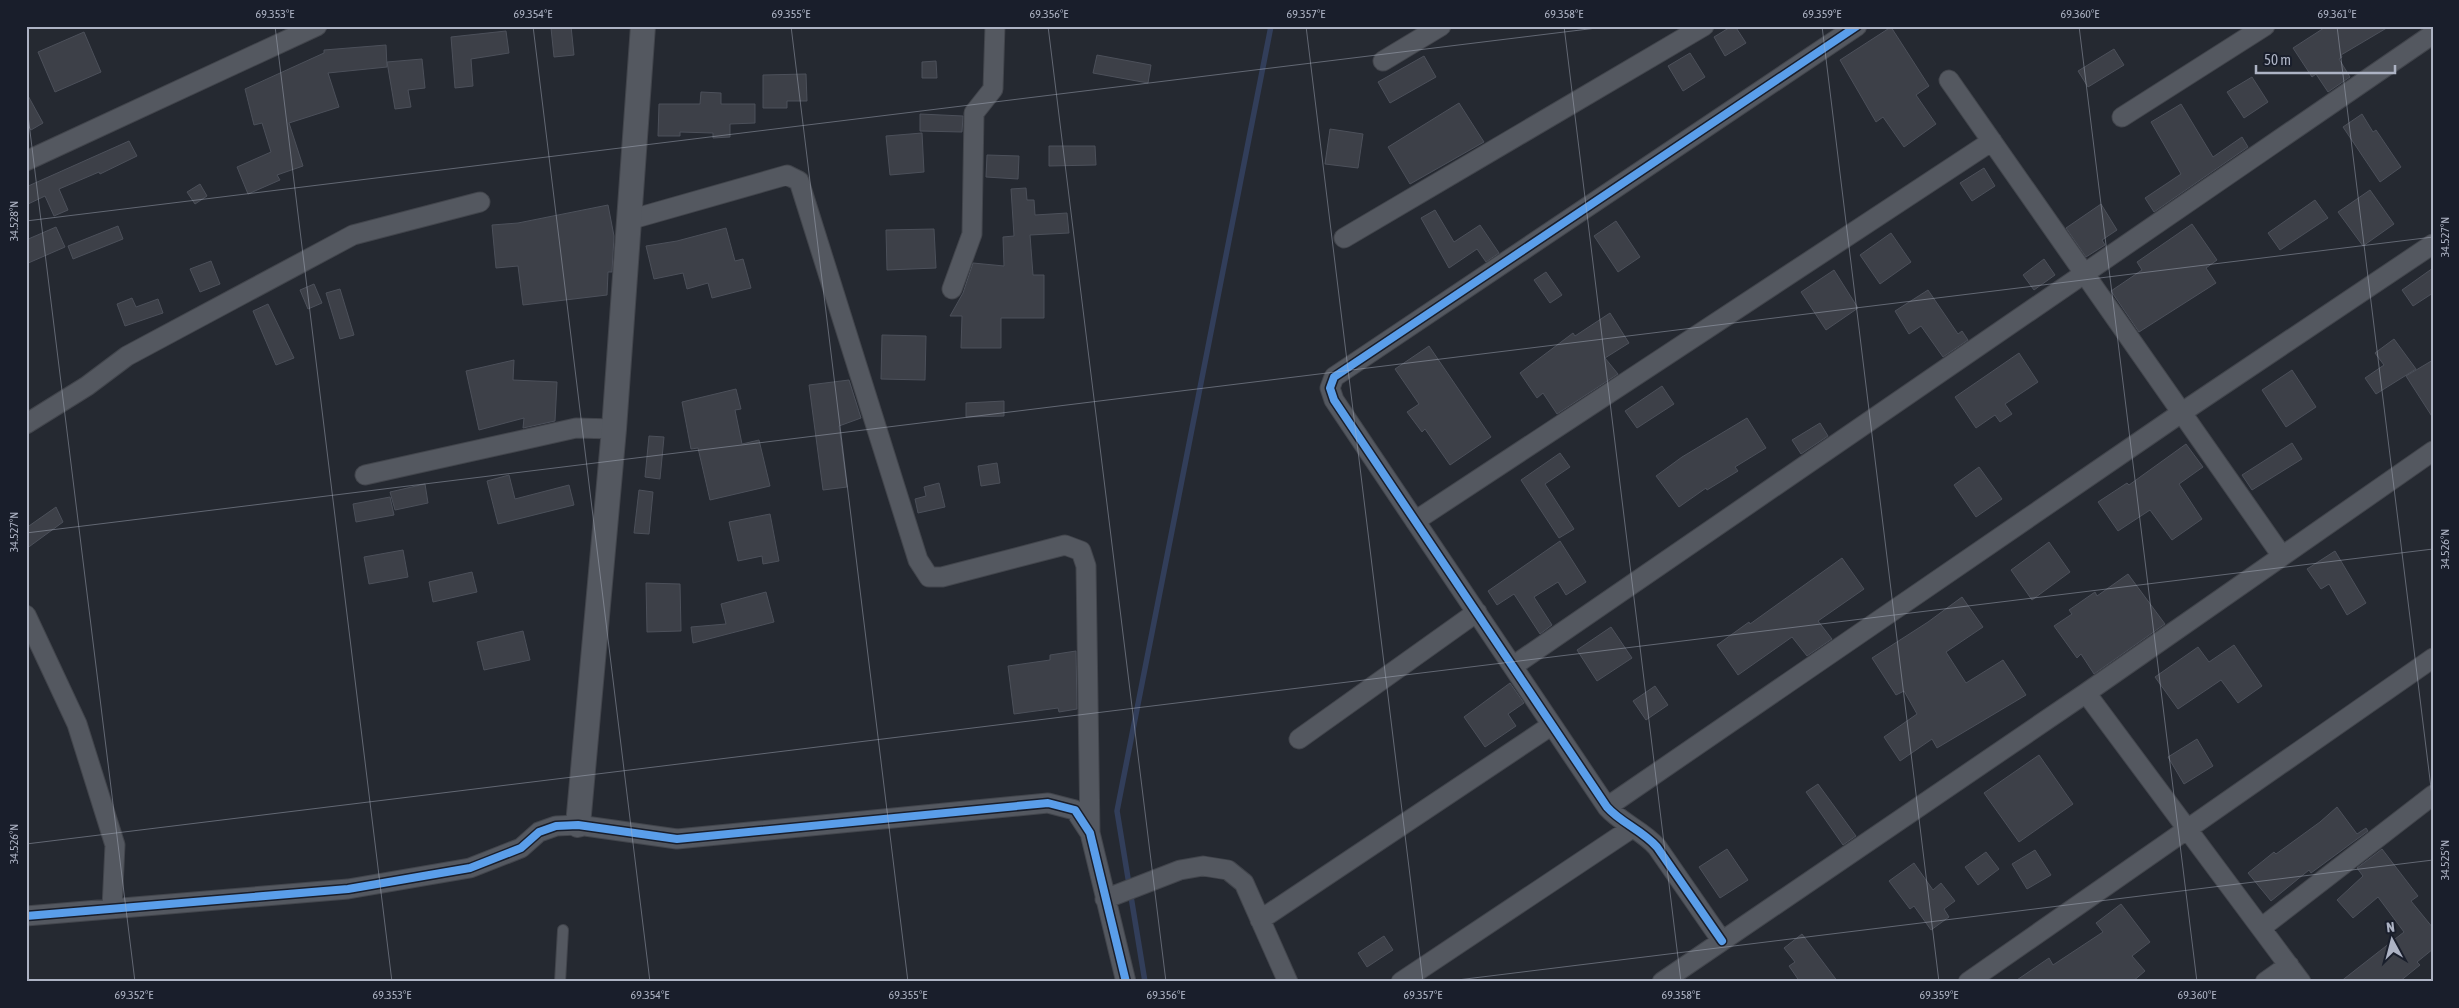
<svg xmlns="http://www.w3.org/2000/svg" width="2459" height="1008" font-family="'Asap Condensed',sans-serif">
<rect width="100%" height="100%" fill="#252931"/>
<g fill="none" stroke-linecap="round" stroke-linejoin="round">
<path stroke="#323e5a" stroke-width="5.5" d="M1145 982 1117 811 1271 26"/>
</g>
<path fill="#3d4048" stroke="#4c505a" d="M571 26 574 55 554 57 551 28Z
M1732 26H1735L1746 43 1725 56 1714 37Z
M2327 26H2390L2341 55 2342 57 2339 59 2350 77 2328 92 2316 74 2312 77 2293 48Z
M1891 27 1929 86 1916 95 1936 124 1904 147 1883 117 1876 122 1840 60Z
M506 31 509 53 471 59 473 86 455 88 451 37Z
M84 32 101 72 55 92 38 52Z
M386 45 387 67 328 73 339 107 289 123 303 166 277 175 280 180 248 194 237 167 271 152 262 123 254 125 245 89 324 53V50Z
M2114 49 2124 65 2088 87 2078 71Z
M1690 53 1705 77 1683 91 1668 66Z
M1097 55 1151 65 1148 83 1093 73Z
M1424 56 1436 77 1390 103 1378 82Z
M422 59 425 88 408 90 411 107 395 109 387 62Z
M936 61 937 78H922V62Z
M806 74 807 101H787V108H763V75Z
M2252 77 2268 102 2244 118 2227 92Z
M26 92 43 123 31 130 26 122Z
M701 92 721 93V104H755V123L730 124V137L713 138V133L680 132V136H658L659 104H700Z
M1459 103 1484 142 1410 184 1388 147Z
M2181 104 2213 157 2242 137 2248 147 2154 212 2145 198 2181 174 2151 122Z
M920 114 963 116 962 132 920 131Z
M2362 114 2373 132 2376 130 2401 167 2380 182 2343 127Z
M1330 129 1363 134 1358 168 1325 164Z
M922 133 924 172 890 175 886 136Z
M129 141 137 156 100 174 99 172 59 189 68 210 54 216 45 196 26 205V187Z
M1049 146H1095L1096 165 1049 166Z
M987 155 1019 156 1018 179 986 177Z
M1984 168 1995 186 1972 201 1960 183Z
M200 184 207 196 195 204 187 192Z
M1026 188 1027 200H1034L1035 215 1067 213 1069 233 1030 235 1033 275H1044V318H1001V348H961L962 316H950L963 293 973 263 1004 266 1003 237 1014 236 1011 189Z
M2370 190 2394 224 2363 246 2338 212Z
M2315 200 2328 218 2280 250 2268 233Z
M2101 204 2117 230 2102 240 2105 245 2086 257 2066 228Z
M608 205 614 236 612 272H608L607 295 523 305 518 266 496 268 492 225 518 223Z
M1435 210 1454 242 1480 225 1499 253 1486 262 1477 249 1449 268 1421 218Z
M1616 221 1640 257 1618 272 1594 236Z
M2192 224 2217 260 2206 268 2216 283 2139 332 2111 291 2142 270 2137 262Z
M118 226 123 239 73 259 68 246Z
M56 227 65 247 26 264V240Z
M726 228 735 261 743 259 751 288 712 298 708 283 687 289 683 273 654 279 646 246 677 241Z
M934 229 936 268 887 270 886 230Z
M1891 233 1911 262 1880 284 1860 255Z
M2044 259 2055 275 2034 290 2023 275Z
M211 261 220 284 200 292 190 269Z
M2433 268V293L2413 306 2402 290Z
M1834 270 1858 308 1826 330 1801 292Z
M1546 272 1562 295 1550 303 1534 280Z
M314 284 322 303 308 309 300 290Z
M340 289 354 335 340 339 326 293Z
M1928 290 1958 334 1962 331 1968 340 1943 357 1921 326 1909 334 1895 311Z
M132 298 136 307 158 299 163 313 125 326 117 304Z
M268 304 294 358 276 365 253 311Z
M1610 313 1629 343 1605 358 1618 374 1557 414 1543 393 1537 398 1520 373 1573 333 1575 336Z
M882 335 926 336 925 380 881 379Z
M2394 339 2416 369 2376 394 2365 378 2384 365 2375 353Z
M1429 346 1491 437 1450 465 1425 429 1422 432 1407 412 1419 404 1395 369Z
M2019 353 2038 382 2005 404 2012 414 2000 422 1995 415 1976 428 1955 397Z
M514 360 513 380 557 382 555 421 523 428 524 418 479 430 466 371Z
M2433 360V418L2406 376Z
M2292 370 2316 407 2286 427 2262 390Z
M849 380 861 418 839 426 847 487 823 490 809 385Z
M1662 386 1674 404 1637 428 1625 411Z
M736 389 741 409 735 410 742 444 759 440 770 486 710 500 698 448 691 449 682 402Z
M1004 401V416L966 417V403Z
M1747 418 1766 448 1735 467 1738 471 1707 490 1706 488 1679 507 1656 476 1682 457Z
M1820 423 1828 436 1801 454 1792 440Z
M649 436 664 437 660 479 645 477Z
M2292 443 2302 459 2252 490 2242 475Z
M2186 444 2203 467 2179 484 2202 519 2172 540 2150 510 2118 531 2098 502 2127 483 2129 485Z
M1560 453 1570 467 1545 484 1574 529 1559 538 1521 480Z
M997 463 1000 483 981 486 978 466Z
M1979 467 2002 499 1976 517 1954 485Z
M509 475 515 499 569 485 574 505 498 524 487 481Z
M939 483 945 507 918 513 915 499 926 496 924 487Z
M425 484 428 503 395 510 390 492Z
M639 490 653 492 649 534 634 533Z
M390 497 394 515 356 522 353 504Z
M56 507 63 522 26 549V528Z
M770 514 779 561 763 564 762 556 738 561 729 522Z
M1560 541 1586 582 1566 595 1558 582 1534 597 1552 625 1540 634 1514 594 1497 605 1488 591Z
M2049 542 2070 572 2032 600 2011 570Z
M403 550 408 577 369 584 364 557Z
M2335 551 2366 603 2347 615 2329 584 2321 589 2307 569Z
M1842 558 1864 589 1818 621 1832 639 1807 656 1792 637 1738 675 1717 645 1749 622 1750 624Z
M472 572 477 592 433 602 429 582Z
M2128 574 2165 624 2094 674 2081 654 2077 658 2054 626 2072 614 2069 610 2095 592 2097 596Z
M646 583 680 584 681 631 647 632Z
M766 592 774 622 693 643 691 627 726 624 721 604Z
M1962 597 1983 627 1946 652 1966 683 2003 660 2026 695 1937 748 1932 739 1900 761 1884 737 1917 714 1904 691 1896 695 1872 658 1928 622Z
M1611 627 1632 658 1597 681 1577 650Z
M523 631 530 660 484 670 477 642Z
M2234 645 2262 686 2238 703 2221 680 2178 709 2155 677 2198 647 2209 662Z
M1076 651 1077 709 1059 712 1058 708 1014 714 1008 666 1050 660V655Z
M1510 683 1524 703 1508 714 1516 726 1485 747 1464 717Z
M1655 686 1668 705 1646 720 1633 701Z
M2197 739 2213 766 2184 784 2168 757Z
M2039 755 2073 804 2019 842 1984 793Z
M1818 784 1856 836 1843 845 1806 792Z
M2337 807 2357 834 2366 828 2368 831 2311 873 2309 870 2271 901 2248 873 2274 852 2276 854 2320 822Z
M1727 849 1748 880 1720 898 1699 867Z
M2382 849 2418 896 2411 901 2433 928V949L2417 962 2420 965 2399 982H2340L2404 932 2378 897 2353 918 2337 900 2363 876 2357 868Z
M2035 850 2051 875 2027 889 2012 864Z
M1986 852 1999 869 1978 885 1965 867Z
M1914 863 1933 890 1941 883 1955 901 1944 909 1949 917 1931 930 1914 906 1910 909 1889 881Z
M2121 904 2150 942 2132 956 2145 971 2132 982H2014L2049 958 2053 965 2103 932 2096 923Z
M1802 934 1838 982H1800L1789 966 1795 962 1784 948Z
M1384 936 1393 950 1367 967 1358 953Z"/>
<g fill="none" stroke-linecap="round" stroke-linejoin="round">
<defs>
<path id="service" d="M560 982 563 930"/>
<path id="minor" d="M1383 61 1441 26
M1949 80 2282 556
M2122 117 2265 26
M26 161 317 26
M629 220 787 175 799 181 918 560 929 577H942L1065 545 1081 551 1086 566 1090 833
M1344 238 1704 26
M952 289 972 234 974 113 993 89 995 26
M26 424 87 386 127 356 353 235 480 202
M365 475 576 428 614 429
M1415 521 1992 141
M26 615 77 724 115 845 112 908
M1513 666 2433 34
M2086 693 2301 982
M1299 739 1477 612
M1607 807 2181 413 2433 244
M1105 899 1180 870 1203 866 1228 870 1244 883 1288 982
M26 916 348 889 470 868 521 848 539 832 556 826 578 825 677 839 1048 803 1075 810 1090 833 1126 982
M1260 920 1552 725
M2261 928 2433 795
M1722 941 1657 847C1642 830 1621 823 1607 807L1334 400 1330 388 1334 377 1857 26
M1401 982 1632 828
M1662 982 2086 693 2433 451
M1968 982 2433 658
M2265 982 2289 965"/>
<path id="tertiary" d="M578 825 614 429 643 26"/>
</defs>
<use href="#service" stroke="#42454c" stroke-width="12"/>
<use href="#minor" stroke="#42454c" stroke-width="21"/>
<use href="#tertiary" stroke="#42454c" stroke-width="26"/>
<use href="#service" stroke="#545860" stroke-width="10"/>
<use href="#minor" stroke="#545860" stroke-width="19"/>
<use href="#tertiary" stroke="#545860" stroke-width="24"/>
<defs>
<path id="cycleway" d="M26 916 348 889 470 868 521 848 539 832 556 826 578 825 677 839 1048 803 1075 810 1090 833 1126 982
M1722 941 1657 847C1642 830 1621 823 1607 807L1334 400 1330 388 1334 377 1857 26"/>
</defs>
<use href="#cycleway" stroke="#191e2b" stroke-width="11"/>
<use href="#cycleway" stroke="#5a9eea" stroke-width="8"/>
</g>
<path fill="none" stroke="#adb3c4" stroke-width="1" stroke-opacity="0.45" d="M275 26 392 982M533 26 650 982M791 26 908 982M1048 26 1166 982M1306 26 1423 982M1564 26 1681 982M1822 26 1939 982M2079 26 2197 982M2337 26 2433 804M26 99 135 982M26 221 1613 26M26 533 2433 237M26 844 2433 549M1441 982 2433 860"/>
<rect width="2459" height="1008" fill="none" stroke="#191e2b" stroke-width="55"/>
<g transform="translate(2392 940) rotate(353)" stroke="#191e2b" stroke-width="4" paint-order="stroke">
<path d="M0-4L9 19L0 12L-9 19Z" fill="#adb3c4"/>
<text y="-8" font-size="14" font-weight="bold" text-anchor="middle" fill="#adb3c4">N</text>
</g>
<path d="M2256 65v8h139v-8" fill="none" stroke="#adb3c4" stroke-width="2.5"/>
<text x="2264" y="65" font-size="15" fill="#adb3c4" stroke="#191e2b" stroke-width="4" paint-order="stroke">50 m</text>
<rect x="28" y="28" width="2404" height="952" fill="none" stroke="#adb3c4" stroke-width="2"/>
<g font-size="12" text-anchor="middle" fill="#adb3c4">
<text x="275" y="18">69.353°E</text>
<text x="533" y="18">69.354°E</text>
<text x="791" y="18">69.355°E</text>
<text x="1049" y="18">69.356°E</text>
<text x="1306" y="18">69.357°E</text>
<text x="1564" y="18">69.358°E</text>
<text x="1822" y="18">69.359°E</text>
<text x="2080" y="18">69.360°E</text>
<text x="2337" y="18">69.361°E</text>
<text transform="translate(14 221) rotate(-90)" y="4">34.528°N</text>
<text transform="translate(2445 237) rotate(-90)" y="4">34.527°N</text>
<text transform="translate(14 532) rotate(-90)" y="4">34.527°N</text>
<text transform="translate(2445 549) rotate(-90)" y="4">34.526°N</text>
<text transform="translate(14 844) rotate(-90)" y="4">34.526°N</text>
<text transform="translate(2445 860) rotate(-90)" y="4">34.525°N</text>
<text x="134" y="999">69.352°E</text>
<text x="392" y="999">69.353°E</text>
<text x="650" y="999">69.354°E</text>
<text x="908" y="999">69.355°E</text>
<text x="1166" y="999">69.356°E</text>
<text x="1423" y="999">69.357°E</text>
<text x="1681" y="999">69.358°E</text>
<text x="1939" y="999">69.359°E</text>
<text x="2197" y="999">69.360°E</text>
</g>
</svg>
